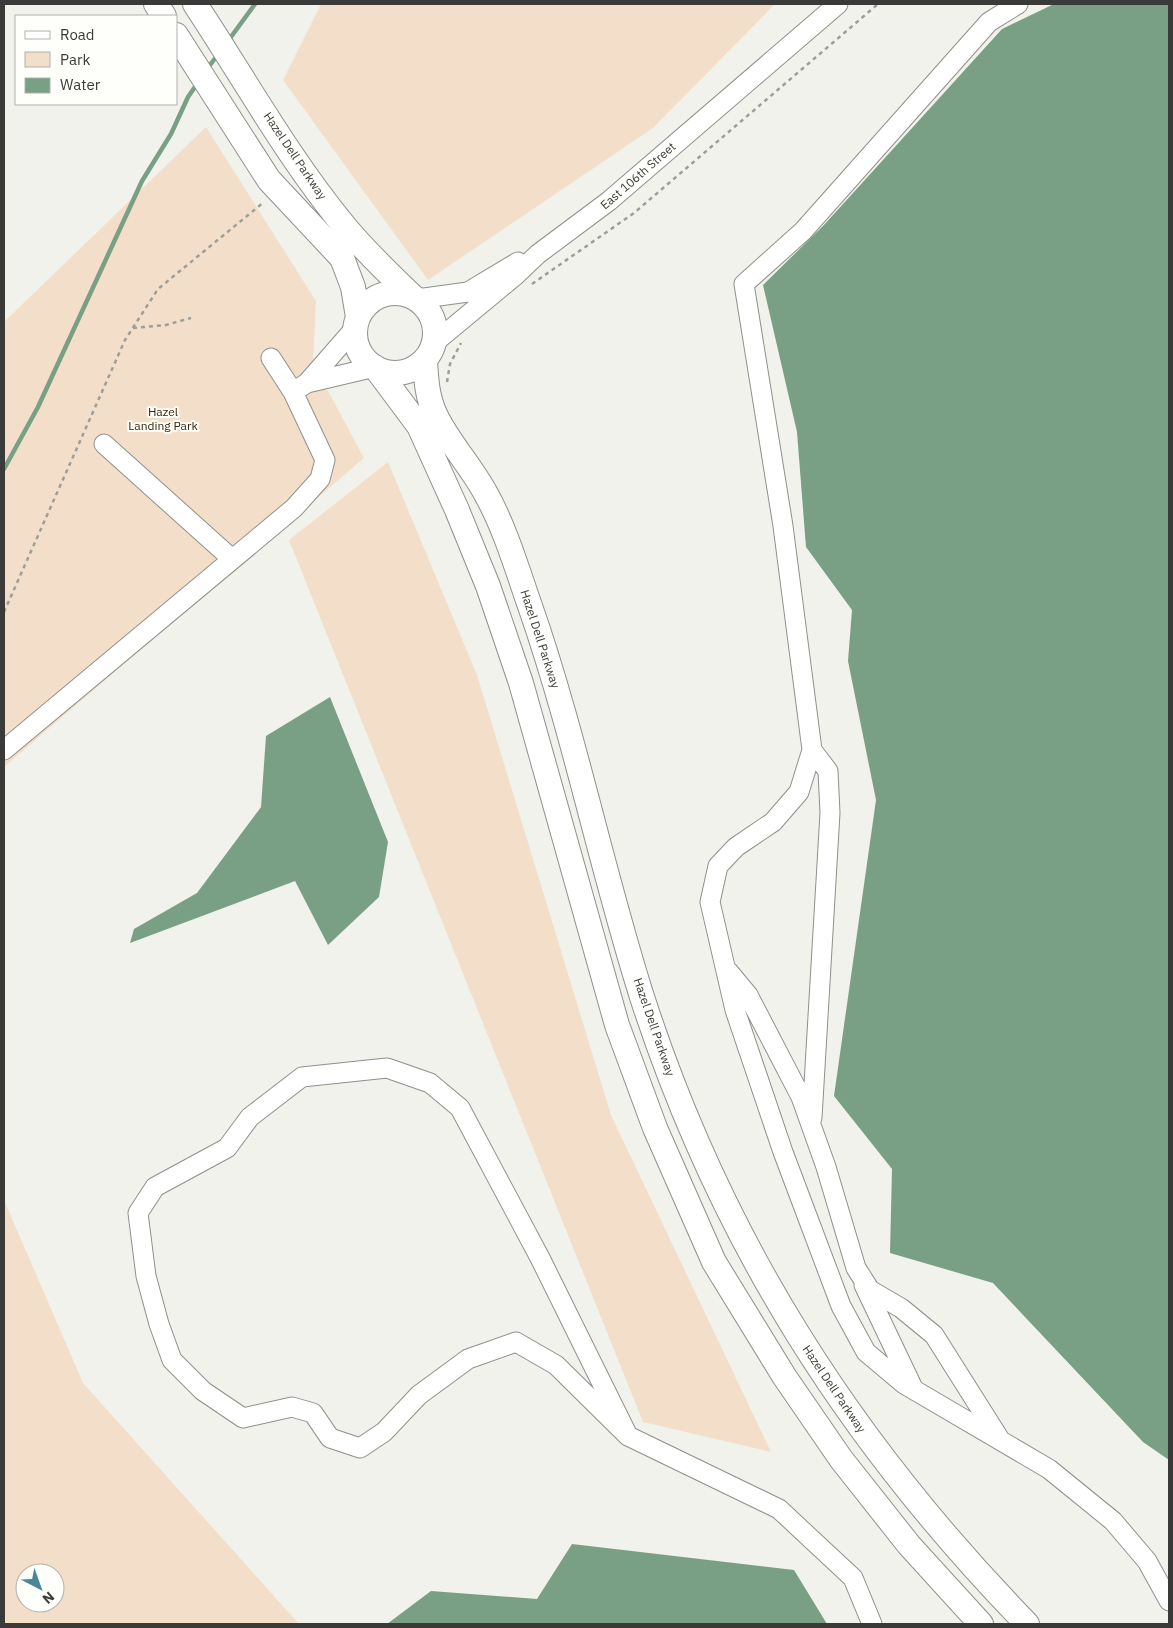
<svg xmlns="http://www.w3.org/2000/svg" width="1173" height="1628" font-family="'IBM Plex Sans',sans-serif">
<rect width="100%" height="100%" fill="#f1f2ec"/>
<path fill="#f3dfc9" fill-rule="evenodd" d="M321 4H775L653 128 428 280 283 80Z
M206 127 316 301 313 363 364 458 4 767V322Z
M388 462 477 675 611 1115 771 1452 643 1422 289 540Z
M4 1200 83 1383 299 1624H4ZM25 1573H55V1603H25Z"/>
<path fill="#799f84" d="M1054 4H1169V1460L1143 1442 993 1283 890 1253 892 1169 834 1096 876 800 848 661 852 610 806 547 797 432 763 285 823 226 1002 29Z
M330 697 388 842 379 897 328 945 295 881 130 943 134 929 197 893 261 807 266 736Z
M572 1544 794 1570 827 1624H387L431 1591 537 1599Z"/>
<g fill="none" stroke-linecap="round" stroke-linejoin="round">
<path stroke="#799f84" stroke-width="4.5" d="M228 41 255 4
M207 69 219 53
M4 469 38 407 142 181 171 134 188 97 197 84"/>
<defs>
<path id="minor" d="M1018 4 989 22 803 231 744 284 783 526 812 750 799 792 773 822 736 847 718 866 710 902 735 1010 783 1152 841 1306 866 1352 904 1384 1049 1469 1113 1521 1147 1561 1169 1601
M417 299 468 292 518 262
M434 343 516 275 538 254 609 201 838 4
M307 383 375 367
M293 392 307 383 356 327
M104 444 232 559
M4 750 294 508 320 479 325 460 293 392 271 358
M728 971 748 995 801 1097 826 1167 856 1268 870 1290 901 1308 934 1335 999 1438
M812 1118 830 813 828 771 812 750
M864 1285 912 1386
M628 1436 540 1258 460 1108 430 1083 387 1068 302 1077 250 1117 227 1148 155 1187 138 1213 146 1276 159 1324 172 1360 203 1391 243 1418 292 1407 313 1413 330 1438 360 1448 384 1432 419 1395 468 1359 516 1342 556 1365 628 1436 779 1509 853 1578 872 1624"/>
<path id="major" d="M156 4 164 16
M195 4C244 78 288 158 346 228 366 252 389 274 412 296
M176 35 269 180 342 258 353 287 358 317
M355 333a40 40 0 1 1 80 0a40 40 0 1 1-80 0Z
M425 360C426 379 427 398 436 416 449 443 471 466 486 494 505 528 517 569 530 606 575 735 601 868 642 997 721 1241 849 1441 1027 1624
M375 367 419 426 457 510 488 586 521 683 617 1025 655 1128 714 1262 784 1376 841 1459 909 1545 981 1624"/>
</defs>
<use href="#minor" stroke="#8f908b" stroke-width="21"/>
<use href="#major" stroke="#8f908b" stroke-width="26"/>
<path stroke="#9d9e9a" stroke-width="2.5" stroke-dasharray="4 4" stroke-linecap="butt" d="M532 284 634 213 878 4
M133 328 166 325 191 318
M447 382 450 364 461 343
M4 612 125 340 158 289 264 202"/>
<use href="#minor" stroke="#fff" stroke-width="19"/>
<use href="#major" stroke="#fff" stroke-width="24"/>
</g>
<g text-anchor="middle" stroke-width="4" stroke-linejoin="round" paint-order="stroke">
<g font-size="12" fill="#3a3b39" stroke="#fefffa">
<text transform="translate(295 156) rotate(56)" y="4">Hazel Dell Parkway</text>
<text transform="translate(638 176) rotate(-41)" y="4">East 106th Street</text>
<text transform="translate(540 639) rotate(72)" y="4">Hazel Dell Parkway</text>
<text transform="translate(654 1027) rotate(71)" y="4">Hazel Dell Parkway</text>
<text transform="translate(834 1389) rotate(56)" y="4">Hazel Dell Parkway</text>
</g>
<g font-size="12" fill="#392407" stroke="#fefffa">
<text x="163" y="416">Hazel<tspan x="163" dy="14">Landing Park</tspan></text>
</g>
</g>
<rect width="1173" height="1628" fill="none" stroke="#3a3b39" stroke-width="10"/>
<rect x="15" y="15" width="162" height="90" fill="#fefffa" stroke="#b0b1ad"/>
<rect x="25" y="31" width="25" height="8" fill="#ffffff" stroke="#b0b1ad"/>
<text x="60" y="40" font-size="15" fill="#3a3b39">Road</text>
<rect x="25" y="52" width="25" height="15" fill="#f3dfc9" stroke="#b0b1ad"/>
<text x="60" y="65" font-size="15" fill="#3a3b39">Park</text>
<rect x="25" y="78" width="25" height="15" fill="#799f84" stroke="#b0b1ad"/>
<text x="60" y="90" font-size="15" fill="#3a3b39">Water</text>
<g transform="translate(40 1588) rotate(139)"><circle r="24" fill="#fefffa" stroke="#b0b1ad"/>
<path d="M0-4L9 19L0 12L-9 19Z" fill="#468899"/>
<text y="-8" font-size="14" font-weight="bold" text-anchor="middle" fill="#3a3b39">N</text>
</g>
</svg>
